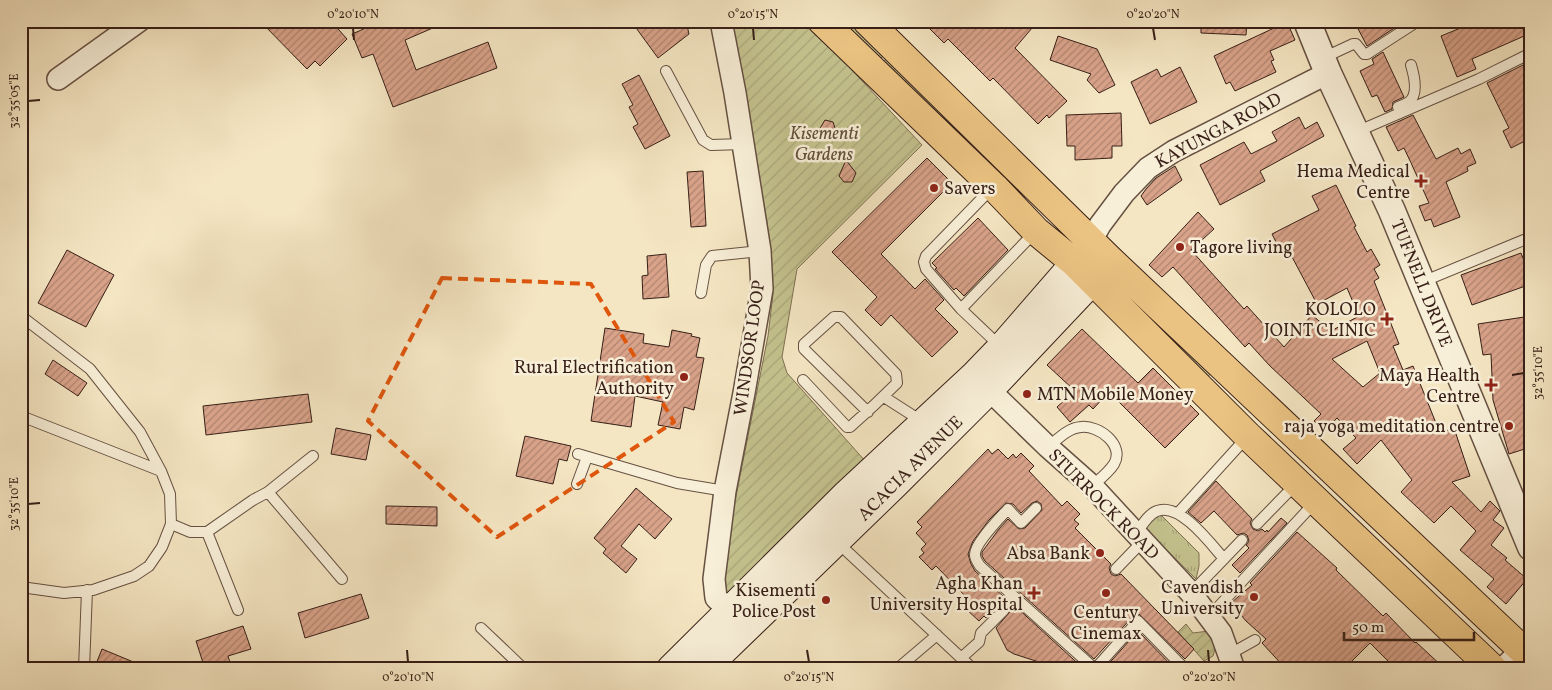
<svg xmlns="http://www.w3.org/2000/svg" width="1552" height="690" font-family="Vollkorn,serif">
<defs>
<pattern id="grass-tufts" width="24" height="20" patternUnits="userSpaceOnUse" patternTransform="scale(1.25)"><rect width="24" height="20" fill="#c4c28e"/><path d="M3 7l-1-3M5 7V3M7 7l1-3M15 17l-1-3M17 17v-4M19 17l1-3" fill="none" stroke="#a9a67a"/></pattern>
<pattern id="garden-furrows" width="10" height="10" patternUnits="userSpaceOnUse" patternTransform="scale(1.25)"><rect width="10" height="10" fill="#c4c28e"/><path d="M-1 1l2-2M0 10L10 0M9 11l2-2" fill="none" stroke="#a9a67a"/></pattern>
<pattern id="building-hatch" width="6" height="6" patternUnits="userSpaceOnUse" patternTransform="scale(1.25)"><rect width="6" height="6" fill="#d9a38a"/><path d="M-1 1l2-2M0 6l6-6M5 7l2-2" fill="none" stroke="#b18470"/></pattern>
</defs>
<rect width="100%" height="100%" fill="#f5e6c3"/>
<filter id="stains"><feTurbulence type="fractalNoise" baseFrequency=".004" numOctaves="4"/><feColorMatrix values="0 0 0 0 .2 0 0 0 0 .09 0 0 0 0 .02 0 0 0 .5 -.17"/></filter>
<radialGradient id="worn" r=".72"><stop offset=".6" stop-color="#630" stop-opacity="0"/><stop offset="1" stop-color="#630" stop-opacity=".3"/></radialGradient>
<path fill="url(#grass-tufts)" stroke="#7e7052" d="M835 21H853L886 54 876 62Z
M890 56 968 133 959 142 880 64Z
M970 136 1027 194 1019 204 963 144Z
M1145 308 1211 373 1204 381 1138 314Z
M1154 514 1162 516 1199 553V566L1196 579 1141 525Z"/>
<path fill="url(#garden-furrows)" stroke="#7e7052" d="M731 21H806L922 145 797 269 782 357 787 373 866 462 728 597 721 587 728 536 768 336 773 294 769 236 764 205Z
M1186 624 1193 633 1209 631 1216 645 1213 656 1204 661 1178 632Z"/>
<path fill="url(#building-hatch)" stroke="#371f17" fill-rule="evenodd" d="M260 21H331L347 39 320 66 315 61 307 69Z
M382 21H449L405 40 416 70 488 42 497 68 393 107 373 54 362 58 352 34Z
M631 21H686L689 34 658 58Z
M922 21H1038L1015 48 1067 101 1049 118 1047 115 1038 124 993 78 990 81 948 39 944 43Z
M1201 21H1247L1246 35 1201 33Z
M1354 21H1405L1367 46Z
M1460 21H1531V33L1472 59 1476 69 1457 77 1441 36 1463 27Z
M1287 22 1295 40 1270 51 1274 60 1271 61 1276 72 1235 91 1230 82 1226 84 1214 56Z
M1058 36 1097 49 1115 85 1099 93 1087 80 1091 74 1050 60Z
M1383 52 1404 97 1393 102 1392 109 1385 112 1377 95 1372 97 1360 71 1374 64 1372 59Z
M1525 64 1531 75V138L1511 148 1503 131 1509 128 1487 83Z
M1180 67 1197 102 1150 124 1131 82 1157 69 1161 77Z
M639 75 670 136 645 149 633 127 638 124 629 107 633 105 622 84Z
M1121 113 1122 146H1112V158L1075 160V146H1067L1066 115Z
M1413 115 1436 159 1458 148 1461 154 1470 149 1476 163 1467 167 1468 171 1446 182 1460 217 1434 227 1431 219 1425 221 1419 206 1429 203 1412 165 1404 148 1398 151 1386 127Z
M1299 117 1305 129 1317 122 1324 136 1260 171 1265 181 1220 205 1200 165 1244 142 1251 154 1277 141 1272 132Z
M825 120 833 122 836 131 832 139 822 137 819 130Z
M927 158 952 183 881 254 915 289 925 279 944 300 935 309 958 332 932 357 891 315 881 326 865 310 877 297 832 252Z
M846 160 856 173 852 182H844L839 176Z
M1175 166 1182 180 1147 205 1141 196 1146 189 1156 178Z
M703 171 706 226 691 227 687 172Z
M1336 185 1356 226 1354 227 1367 252 1371 249 1380 265 1374 269 1379 278 1374 281 1399 344 1393 346 1403 370 1413 366 1440 433 1454 428 1470 476 1452 482 1481 512 1490 501 1500 511 1493 520 1504 528 1491 545 1507 558 1505 560 1527 579 1506 604 1487 587 1494 579 1460 550 1476 531 1451 506 1434 523 1401 492 1412 480 1381 440 1357 464 1343 449 1356 438 1337 418 1325 431 1314 421 1321 414 1269 365 1249 343 1245 347 1173 267 1162 277 1149 265 1198 212 1214 229 1191 250 1244 309 1247 306 1284 347 1312 315 1331 331 1359 316 1347 288 1317 304 1291 255 1284 258 1272 234 1319 210 1312 196ZM1367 341 1380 373 1363 387 1332 359Z
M978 218 1008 250 964 296 956 288 954 290 935 269 937 268 932 263Z
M67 250 114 275 86 327 38 303Z
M1521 253 1531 279V284L1472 305 1461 275Z
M666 254 669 297 643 299 642 276 648 275 647 256Z
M1531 316V447L1509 454 1493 400 1491 354 1483 355 1478 324Z
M605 328 644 334 643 343 669 347 672 330 692 334 691 336 700 338 696 357 704 358 694 410 684 407 680 429 658 425 663 402 635 396 631 427 591 421Z
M1082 329 1138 383 1153 368 1199 414 1165 448 1109 392 1093 409 1089 405 1070 422 1057 407 1075 391 1047 365Z
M53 360 87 383 78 396 45 374Z
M308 394 312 422 206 435 203 406Z
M336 428 371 435 366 460 331 454Z
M525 436 571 446 567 461 559 459 553 484 516 476Z
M988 449 992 454 998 449 1008 459 1013 454 1016 458 1021 453 1034 466 1029 471 1062 506 1067 501 1080 514 1074 520 1079 524 1075 528 1111 564 1109 568 1111 574 1115 576 1121 574 1194 649 1185 659 1139 614 1133 616 1094 659 985 561 982 556V552L999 529 1008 519 1019 529 1025 528 1042 510 1041 504 1037 501 1032 503 1021 513 1013 504 1006 503 989 520 973 541 968 554 971 564 975 571 1004 597 986 618 984 616 979 621 966 609 972 603 936 566 932 570 919 557 924 553 921 549 926 544 916 533 922 527 917 522Z
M1216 481 1252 519 1250 523 1253 529 1258 531 1262 529 1265 532 1267 530 1268 532 1281 518 1287 523 1240 573 1232 565 1249 548 1246 545 1249 541 1247 535 1243 533 1237 535 1214 511 1201 523 1188 512Z
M636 488 672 519 655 539 639 524 621 546 637 559 626 573 603 553 606 549 594 538Z
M386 506 437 507V526L386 524Z
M1297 532 1337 568 1336 570 1383 616 1386 613 1415 643 1416 642 1445 669H1396L1370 643 1344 669H1286L1262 643 1266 639 1246 621 1231 603 1252 585 1250 583Z
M361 594 369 618 305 638 298 613Z
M1015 606 1084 669H1035L1042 663 1014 654 1007 650 996 628Z
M243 626 251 649 228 656 232 669H205L196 641Z
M1138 631 1175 669H1104Z
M102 649 148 668V669H94Z"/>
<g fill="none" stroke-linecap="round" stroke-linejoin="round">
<defs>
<path id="service" d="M1323 58 1353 44H1356L1364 54H1367L1418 21
M666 71 703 140 711 145 743 144
M1398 107C1401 106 1406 104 1409 102 1419 94 1414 75 1411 65
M1356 132 1479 79 1531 53
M993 187 926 256 924 262 926 269 961 309 1001 347
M1422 282 1531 237
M701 293 706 265 712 256 760 251
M961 309 1035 232
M21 316 90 369 140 432 161 471 170 494 171 524 162 547 149 566 134 576 93 590 64 593 21 587
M803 380 847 427H850C866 413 882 398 897 383L896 374 841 317H834L804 344V349L868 412
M884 397 923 422
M21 416 161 471
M1048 447C1058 439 1068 428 1081 427 1099 425 1125 445 1114 464 1109 472 1099 480 1092 486
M578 454 677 483 725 491
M577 484 587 457
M268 492 342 579
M1036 508 1021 523 1008 509C1000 518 974 544 975 555 975 559 978 563 980 566L1095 669
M1178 513 1247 437
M171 524 190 532H207L253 500 268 492 313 456
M1257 524 1297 483
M207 532 238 610
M1136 534C1141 527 1148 514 1157 511 1180 502 1211 544 1224 559
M837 542 973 669
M1116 569 1143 541
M1191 593 1242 540
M1210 616 1316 501
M481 628 524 669
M1230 654 1255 640
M961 658 979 642 981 633 1003 611 1013 597
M84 669 87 590
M897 669 937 635
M1095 669 1138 621 1185 669"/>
<path id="minor" d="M721 21 735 93 760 251 762 289 744 393 725 491 714 579 716 598 729 610
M58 79 139 21
M1091 241 1100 225 1124 193 1148 168 1174 151 1328 73
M978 379 1048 447 1092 486 1191 593 1221 633 1234 669"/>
<path id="tertiary" d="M1307 21 1328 73 1392 211 1531 547
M1506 669 1531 644"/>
<path id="secondary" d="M671 669 847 494 975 375 1002 347 1075 263 1089 245
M704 669 896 483 989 390 1092 281 1107 261"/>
<path id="primary" d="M822 21 994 187 1036 231 1075 263 1248 436 1493 669
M867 21 1109 259 1531 658"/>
</defs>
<use href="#service" stroke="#665142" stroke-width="12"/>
<use href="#minor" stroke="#665142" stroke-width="24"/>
<use href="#tertiary" stroke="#665142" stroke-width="29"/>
<use href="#secondary" stroke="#371f17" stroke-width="30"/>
<use href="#primary" stroke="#371f17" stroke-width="30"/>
<use href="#service" stroke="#f8efd8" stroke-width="10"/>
<use href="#minor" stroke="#f8efd8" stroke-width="21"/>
<use href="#tertiary" stroke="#f8efd8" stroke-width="26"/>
<use href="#secondary" stroke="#f8efd8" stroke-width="28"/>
<use href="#primary" stroke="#eac382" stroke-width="28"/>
</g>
<path fill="none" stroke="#df560d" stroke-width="4" stroke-dasharray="10 6" stroke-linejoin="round" d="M442 278 591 284 674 422 497 537 368 421Z"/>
<path fill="none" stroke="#371f17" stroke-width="2" d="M353 28 354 40M753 28 754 40M1153 28 1155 40M28 101 40 100M1512 375 1524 373M28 504 40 503M407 650 408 662M807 650 809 662M1208 650 1209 662"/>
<g fill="#8f2418" stroke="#f8efd8" stroke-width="2">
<path d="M1418.5 173.5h5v5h5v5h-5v5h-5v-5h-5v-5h5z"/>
<circle cx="934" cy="188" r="5"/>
<circle cx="1180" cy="247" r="5"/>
<path d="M1384.5 311.5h5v5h5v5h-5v5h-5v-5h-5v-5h5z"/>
<circle cx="684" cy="377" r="5"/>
<path d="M1488.5 377.5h5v5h5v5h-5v5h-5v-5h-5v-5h5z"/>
<circle cx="1027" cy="394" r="5"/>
<circle cx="1509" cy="426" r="5"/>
<circle cx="1100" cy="553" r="5"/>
<path d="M1031.5 585.5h5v5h5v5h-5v5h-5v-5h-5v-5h5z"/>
<circle cx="1106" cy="593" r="5"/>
<circle cx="1254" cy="597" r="5"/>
<circle cx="826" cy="600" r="5"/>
</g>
<g text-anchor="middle" stroke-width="5" stroke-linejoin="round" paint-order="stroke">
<g font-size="18" fill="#371f17" stroke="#f8efd8">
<text transform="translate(1218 130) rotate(-28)" y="6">KAYUNGA ROAD</text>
<text transform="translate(1422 283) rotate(68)" y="6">TUFNELL DRIVE</text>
<text transform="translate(749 348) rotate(-82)" y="6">WINDSOR LOOP</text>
<text transform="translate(910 468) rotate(-45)" y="6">ACACIA AVENUE</text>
<text transform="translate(1104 504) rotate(45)" y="6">STURROCK ROAD</text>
</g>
<g font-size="18" font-style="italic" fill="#61503b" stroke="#f8efd8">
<text x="824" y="139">Kisementi<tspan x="824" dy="21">Gardens</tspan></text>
</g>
<g font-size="18" fill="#371f17" stroke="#f8efd8" text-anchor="end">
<text x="1410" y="177">Hema Medical<tspan x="1410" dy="21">Centre</tspan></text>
<text x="944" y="194" text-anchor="start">Savers</text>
<text x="1190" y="253" text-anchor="start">Tagore living</text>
<text x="1376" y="315">KOLOLO<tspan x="1376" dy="21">JOINT CLINIC</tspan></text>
<text x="674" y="373">Rural Electrification<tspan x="674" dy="21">Authority</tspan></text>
<text x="1480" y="381">Maya Health<tspan x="1480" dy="21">Centre</tspan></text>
<text x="1037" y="400" text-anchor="start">MTN Mobile Money</text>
<text x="1499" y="432">raja yoga meditation centre</text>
<text x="1090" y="559">Absa Bank</text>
<text x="1023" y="589">Agha Khan<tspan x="1023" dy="21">University Hospital</tspan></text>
<text x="1244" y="593">Cavendish<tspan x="1244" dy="21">University</tspan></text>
<text x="816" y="596">Kisementi<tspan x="816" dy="21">Police Post</tspan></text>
<text x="1106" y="618" text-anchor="middle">Century<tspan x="1106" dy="21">Cinemax</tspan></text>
</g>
</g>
<rect width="1552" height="690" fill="none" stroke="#f5e6c3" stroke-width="55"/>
<path d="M1344 632v8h130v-8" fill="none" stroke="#371f17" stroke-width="2.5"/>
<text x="1352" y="632" font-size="15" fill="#371f17" stroke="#f8efd8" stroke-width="4" paint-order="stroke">50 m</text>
<rect x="28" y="28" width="1496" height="634" fill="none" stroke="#371f17" stroke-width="2"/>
<g font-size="12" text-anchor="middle" fill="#371f17">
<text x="353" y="18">0°20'10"N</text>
<text x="753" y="18">0°20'15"N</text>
<text x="1153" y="18">0°20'20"N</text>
<text transform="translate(14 101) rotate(-90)" y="4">32°35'05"E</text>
<text transform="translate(1538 373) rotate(-90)" y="4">32°35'10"E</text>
<text transform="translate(14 504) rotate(-90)" y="4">32°35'10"E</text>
<text x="408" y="681">0°20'10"N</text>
<text x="809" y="681">0°20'15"N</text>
<text x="1209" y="681">0°20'20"N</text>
</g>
<rect width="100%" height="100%" filter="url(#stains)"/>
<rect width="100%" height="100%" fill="url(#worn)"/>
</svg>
